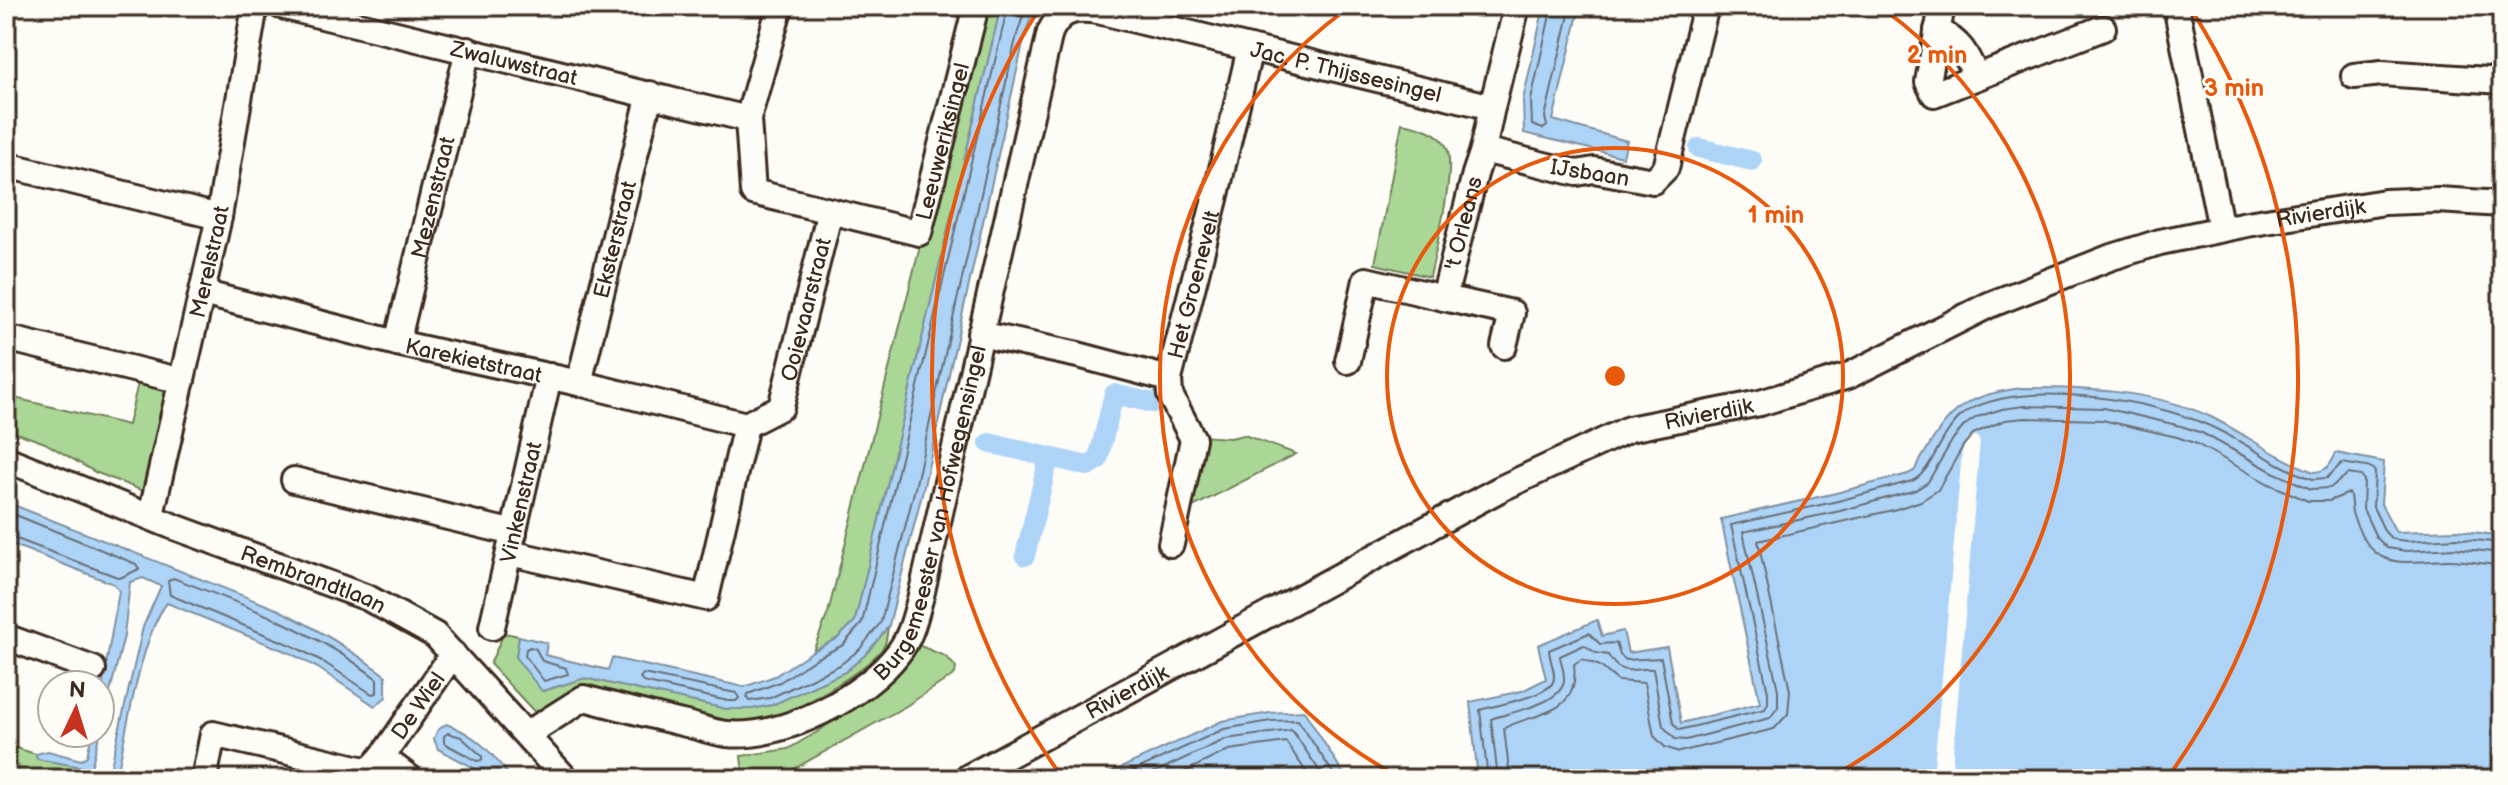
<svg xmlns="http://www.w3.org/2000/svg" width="2508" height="785" font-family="'Balsamiq Sans',sans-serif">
<rect width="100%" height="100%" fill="#fdfcf7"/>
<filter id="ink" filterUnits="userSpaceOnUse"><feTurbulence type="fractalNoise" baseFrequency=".0125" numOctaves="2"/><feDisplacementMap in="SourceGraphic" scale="16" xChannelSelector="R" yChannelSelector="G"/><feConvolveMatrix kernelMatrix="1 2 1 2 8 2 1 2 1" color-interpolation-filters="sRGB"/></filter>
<g filter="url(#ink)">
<path fill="#aad796" stroke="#72805a" stroke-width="2" d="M980 6H1001L855 621 838 638 813 651 828 613Z
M1402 123C1419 126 1444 133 1448 151 1454 178 1436 248 1430 277L1375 264Z
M139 379 168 389 143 491 95 472 45 443 6 429V396L128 425Z
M1244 435 1296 454 1193 507 1202 458 1200 436 1230 438Z
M889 625C887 630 887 638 885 644 872 671 781 718 751 729L586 696 540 718 490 664 504 633 519 636 516 658 543 691 585 678 727 709H751L772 705 845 672 865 655Z
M913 643 945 656 956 667 955 674 906 706 776 779H746L743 775 741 756 788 749 819 731 883 681Z
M6 745 36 754 37 759 83 767 81 779H15L19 766 8 762 6 764Z"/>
<path fill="#add4f7" stroke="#7f90a0" stroke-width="2" d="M1001 6H1034L1024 39 923 490 889 625 878 640 865 655 845 672 772 705 751 709H727L585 678 542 691 516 658 519 636 547 643 545 655 608 670 612 658 744 687 775 676 813 651 838 638 855 621Z
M1544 6H1580L1553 120 1627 141 1623 157 1524 133 1523 100Z
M2023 388C2085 388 2153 390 2211 417 2245 434 2278 459 2314 472 2328 471 2331 464 2336 453L2384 462 2381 504 2396 532 2457 530 2502 536V779H1478L1470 702 1522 691 1546 679 1538 645 1597 620 1602 636 1623 631 1628 653 1667 647 1681 723 1760 703 1721 519 1836 493 1908 474 1914 471C1946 416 1956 396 2023 388Z
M6 502 279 610C318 629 352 650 386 676V697L375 706 318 668 290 653 167 603C141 635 126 735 116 779H108L143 627 161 586 143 578 130 582 124 636 93 760 88 779H81L83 767 37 759 36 754 48 751 81 760 87 756 92 733H100V700L119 591 114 584 6 542Z
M1304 711 1347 779H1097L1222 721 1270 713Z
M446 724C476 734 493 754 512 779H495L438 749 434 739 437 731Z"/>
<path fill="#fdfcf7" d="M1976 436 1980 441 1951 779H1933L1962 452 1968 437Z"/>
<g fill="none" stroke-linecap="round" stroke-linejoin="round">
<path stroke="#696e75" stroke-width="2" d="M1008 6 862 623 843 645 817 658 780 682 748 694 747 698 749 701 770 698 840 665 860 649 881 622 915 488 1016 38 1026 6
M1552 6 1531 100 1532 125 1543 129 1547 126 1545 117 1571 6
M6 511 136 564 139 569 120 578 6 535
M173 578C245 605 316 631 377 679V693L372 694 322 661 293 646 170 595 168 581Z
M530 647 536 649 542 661 566 668 568 674 544 681 525 656 526 649Z
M643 674 736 693 739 698 736 701H728L643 682 640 678Z
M448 733 461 737 482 756V760L477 761 444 743V736Z
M1116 779 1224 729 1271 721 1298 720 1337 779
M1140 779 1226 739 1292 730 1325 779
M1170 779 1229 750 1286 742 1311 779
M1488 779 1480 710C1495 705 1546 697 1553 682 1557 674 1549 659 1549 650L1589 633 1600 644 1616 643 1620 655 1626 660 1661 658 1673 723 1679 730 1765 709 1768 703V692L1731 525 1838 501 1912 481C1936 470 1940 424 1973 408 2030 381 2148 399 2205 424 2242 439 2275 467 2313 479L2327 478 2342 463 2372 468 2375 472 2373 507 2385 532 2392 539 2407 541 2456 538 2502 543
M1498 779 1491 719C1509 712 1559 705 1564 682 1565 673 1561 664 1560 656L1584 645 1596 653 1608 655C1622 679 1632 667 1653 669L1663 726 1675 739 1686 740 1770 718 1778 707V690L1743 532 1840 511 1916 490 1928 482 1953 439 1965 425 1977 417 2002 409 2024 406 2104 408 2181 426 2202 433 2273 472 2311 489 2330 488 2348 474 2361 476 2364 480 2363 509 2376 537 2387 548 2406 551 2455 548 2502 553
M1510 779 1504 728C1539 711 1580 715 1574 664L1582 659 1600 666 1618 681 1644 683 1654 736 1665 747 1679 752 1774 729 1788 714 1790 691 1758 541 1893 510 1921 501 1938 490 1963 446 1973 434 2005 420 2025 418 2102 420 2177 437 2197 444 2267 483 2308 501H2329L2349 493C2352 500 2350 508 2353 516 2374 572 2397 562 2447 560 2465 559 2484 565 2502 565"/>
<path stroke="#add4f7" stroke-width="20" d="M1699 148 1752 161
M989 443 1088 466 1098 460 1114 394 1153 403
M1025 556 1049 457"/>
<defs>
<g id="minor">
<path id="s1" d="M281 6 748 119"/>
<path id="s2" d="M780 6 748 119 753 192 919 233 976 6"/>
<path d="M1942 6 1928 82 1934 94 2103 28"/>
<path d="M2176 6 2221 229"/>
<path d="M1937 30C1961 43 1965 52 1976 76"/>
<path d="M2354 76 2382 73 2502 81"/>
<path d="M1492 107 1483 150 1577 173 1594 170 1653 181 1666 168 1706 6"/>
<path d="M6 165 219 217"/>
<path id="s3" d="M202 293 397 343 579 383 746 425 781 407 830 211"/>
<path d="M1444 298 1512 313 1504 346"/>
<path id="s4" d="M980 334 1078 355 1169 379 1215 199 1250 48"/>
<path d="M6 338 182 381"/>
<path id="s5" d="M397 343 468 50"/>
<path id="s6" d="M1348 361 1366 280 1444 298 1475 174 1483 150"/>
<path d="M1169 379 1170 395 1193 439 1171 544"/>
<path id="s7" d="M579 383 650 94"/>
<path id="s8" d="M6 459 172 526 368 598 435 635 566 779"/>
<path d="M294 480 514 533"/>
<path id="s9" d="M151 515 219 217 255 6"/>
<path d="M510 553 706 598 746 425"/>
<path id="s10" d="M492 627 549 376"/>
<path d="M6 637 93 669"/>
<path id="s11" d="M527 734 584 698C618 707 652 716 686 724 699 727 714 733 727 734 782 740 867 696 899 652 912 635 915 616 921 596L1050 32C1061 9 1075 8 1098 11L1492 107 1517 6"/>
<path d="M382 757 411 779"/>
<path id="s12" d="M204 779 213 734 369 771 382 757 453 654"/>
<path id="s13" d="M965 779 1500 489 1629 429 1760 403 1848 376 1989 305 2109 258 2160 242 2247 224 2385 202 2438 200 2502 204"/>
</g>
</defs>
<use href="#minor" stroke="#3b2a1e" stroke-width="30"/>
<use href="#minor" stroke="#fdfcf7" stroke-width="24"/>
</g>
</g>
<g fill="none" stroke="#e8590c" stroke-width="4">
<circle cx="1615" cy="376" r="228"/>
<path d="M1401 778A455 455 0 0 1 1348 8M1882 8A455 455 0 0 1 1829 778"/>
<path d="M1062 777A683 683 0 0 1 1039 9M2191 9A683 683 0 0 1 2168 777"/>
</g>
<g text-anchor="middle" stroke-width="6" stroke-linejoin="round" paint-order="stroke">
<g font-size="22" fill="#3b2a1e" stroke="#fdfcf7">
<text dy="8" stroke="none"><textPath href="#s1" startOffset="240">Zwaluwstraat</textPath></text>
<text dy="8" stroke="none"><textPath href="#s11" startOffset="1364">Jac. P. Thijssesingel</textPath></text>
<text dy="8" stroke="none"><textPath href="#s2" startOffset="456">Leeuweriksingel</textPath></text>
<text transform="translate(1590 172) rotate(9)" y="8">IJsbaan</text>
<text dy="8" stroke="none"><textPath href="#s5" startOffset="150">Mezenstraat</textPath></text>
<text dy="8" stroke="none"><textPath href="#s13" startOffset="1480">Rivierdijk</textPath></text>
<text dy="8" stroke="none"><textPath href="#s6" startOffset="240">'t Orleans</textPath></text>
<text dy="8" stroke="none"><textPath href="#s7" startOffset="148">Eksterstraat</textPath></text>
<text dy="8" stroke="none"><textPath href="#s9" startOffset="260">Merelstraat</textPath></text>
<text dy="8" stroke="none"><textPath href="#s4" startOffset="292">Het Groenevelt</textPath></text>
<text dy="8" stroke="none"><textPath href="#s3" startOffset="700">Ooievaarstraat</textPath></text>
<text dy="8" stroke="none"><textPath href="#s3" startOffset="280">Karekietstraat</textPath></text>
<text dy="8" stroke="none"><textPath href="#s13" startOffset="832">Rivierdijk</textPath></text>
<text dy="8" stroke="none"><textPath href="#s10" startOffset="128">Vinkenstraat</textPath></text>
<text dy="8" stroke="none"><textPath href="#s11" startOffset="554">Burgemeester van Hofwegensingel</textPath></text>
<text dy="8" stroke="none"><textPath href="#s8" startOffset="330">Rembrandtlaan</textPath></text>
<text dy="8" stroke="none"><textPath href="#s13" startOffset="184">Rivierdijk</textPath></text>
<text dy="8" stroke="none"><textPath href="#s12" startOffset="288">De Wiel</textPath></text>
</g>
</g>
<circle cx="1615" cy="376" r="12" fill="#e8590c" stroke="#fdfcf7" stroke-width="4"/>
<g font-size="24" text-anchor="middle" font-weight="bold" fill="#e8590c" stroke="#fdfcf7" stroke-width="6" stroke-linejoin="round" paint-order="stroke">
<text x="1937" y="63">2 min</text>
<text x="2234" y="96">3 min</text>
<text x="1776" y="223">1 min</text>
</g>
<rect width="2508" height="785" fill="none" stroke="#fdfcf7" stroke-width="32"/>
<rect x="16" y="16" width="2476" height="753" fill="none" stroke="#3b2a1e" stroke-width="3" filter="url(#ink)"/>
<g transform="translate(76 709) rotate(4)"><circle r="38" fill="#fdfcf7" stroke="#afa8a0" stroke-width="2"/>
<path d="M0-6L14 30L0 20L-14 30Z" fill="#c8321e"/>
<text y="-12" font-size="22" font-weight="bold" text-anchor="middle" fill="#3b2a1e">N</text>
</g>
</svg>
